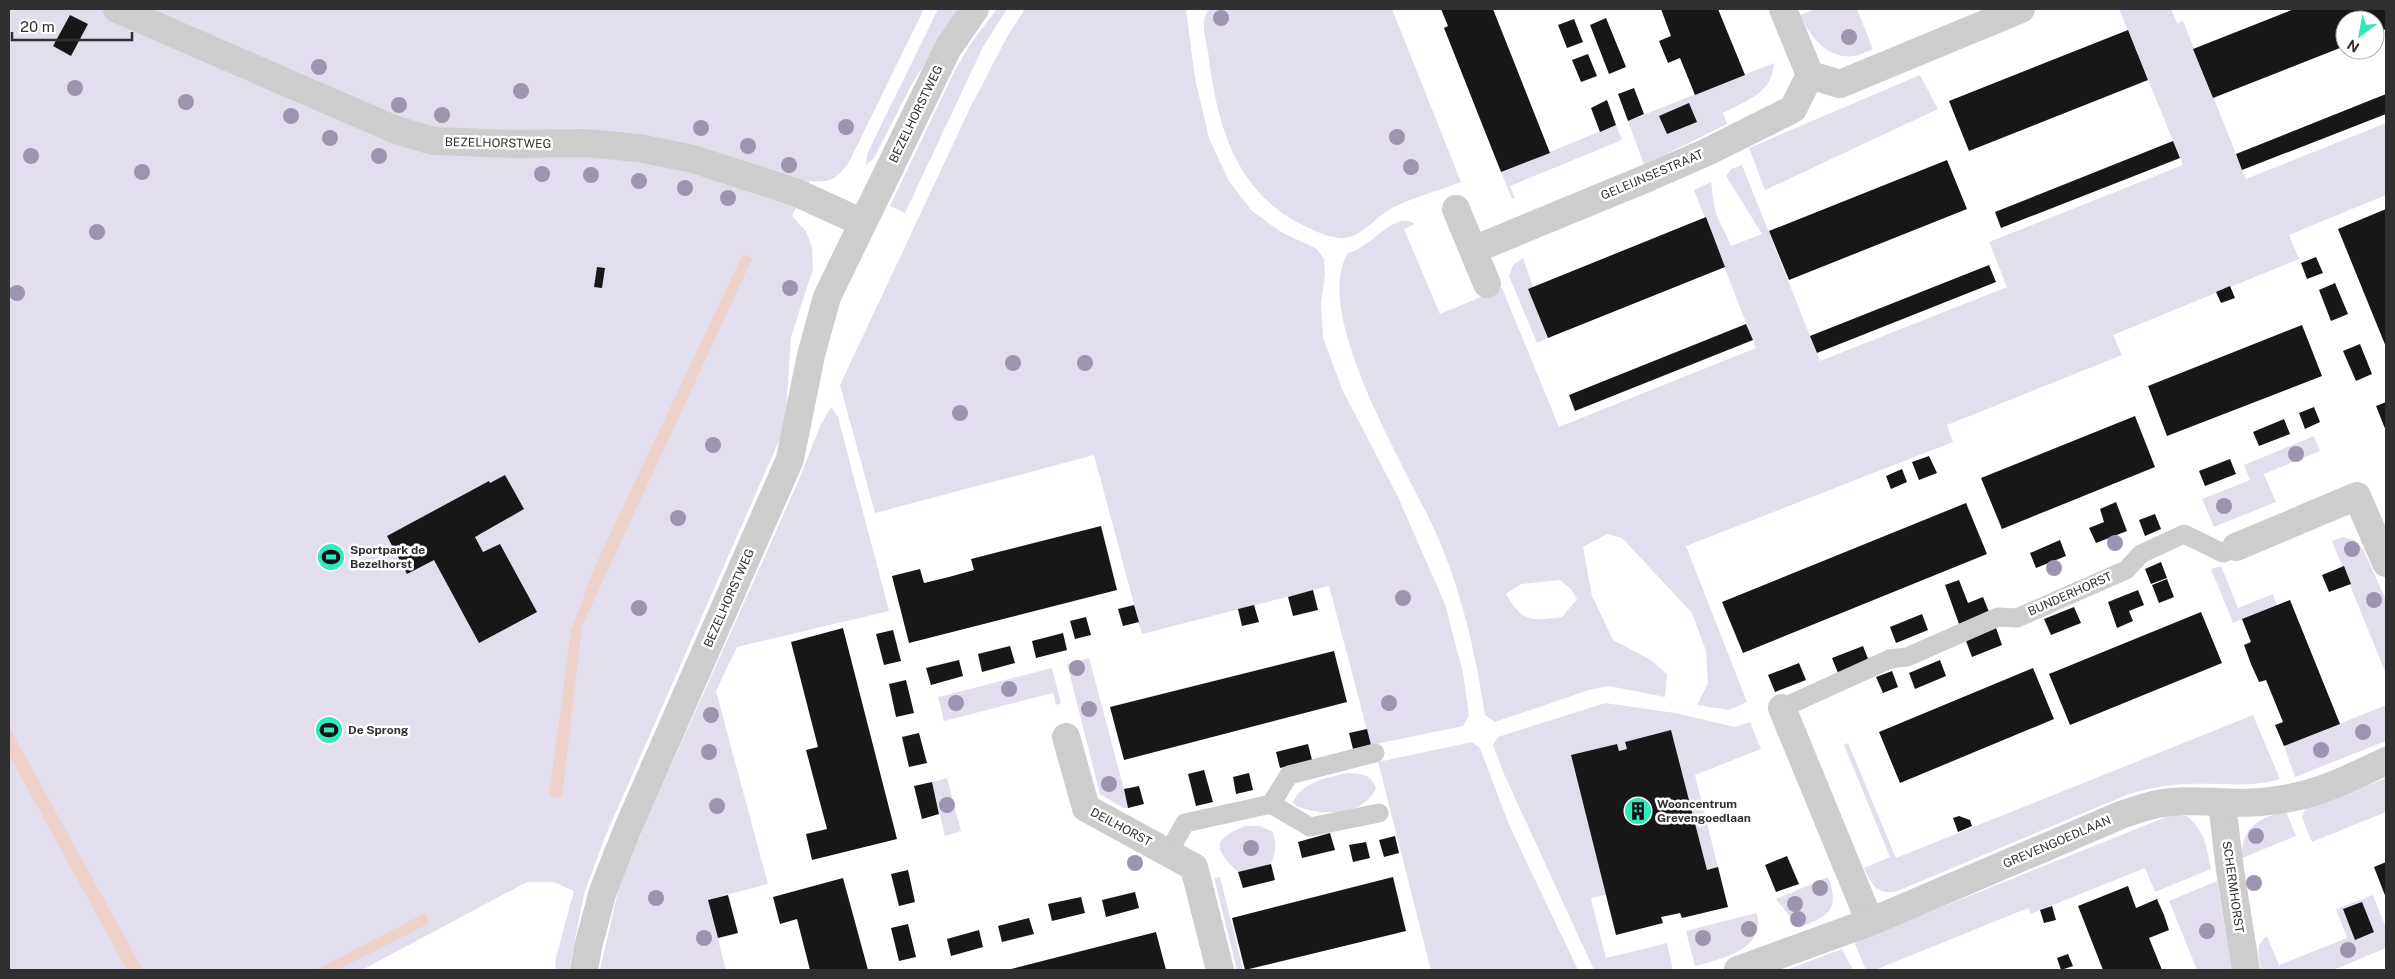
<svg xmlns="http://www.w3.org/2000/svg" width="2395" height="979" font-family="'Public Sans',sans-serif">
<rect width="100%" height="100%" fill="#fff"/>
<path fill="#e3deed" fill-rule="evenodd" d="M9 9H924L848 164C835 180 831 183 810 181L792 216 806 231 812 247 813 269 791 337 785 427 605 837 584 894 569 970H555L556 957 574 891 553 882H527L362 970H9Z
M938 9H958L911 86 874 158 866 165 867 154Z
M997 9H1007L983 47 905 213 890 206 955 70 971 43Z
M1025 9H1186L1195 78 1209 138 1229 181 1252 211 1281 232 1317 249 1324 259 1325 275 1321 303 1323 337 1342 389 1398 497 1445 604 1463 673 1469 715 1463 726 1371 745 1329 586 1142 634 1094 455 875 513 840 385 970 108 1008 35Z
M1210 9H1392L1461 182C1439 191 1410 198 1390 209 1375 218 1358 241 1339 238 1324 236 1310 229 1297 222 1233 188 1216 119 1208 52 1206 40 1199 17 1210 9Z
M1815 9H1857L1873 49C1868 51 1861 55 1855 56 1827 60 1810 36 1800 15Z
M2119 9H2171L2177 23 2183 21 2246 179 2386 123V195L2289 235 2299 259 2113 335 2122 355 1947 425 1953 442 1686 546 1747 702 1729 710 1697 705 1708 683 1706 651 1692 613 1622 538 1607 534 1583 547 1592 596 1613 640 1651 660 1667 674 1665 697 1609 686 1589 690 1495 722 1485 715C1476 655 1463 598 1440 542 1414 480 1309 315 1348 253 1370 249 1395 209 1415 224L1404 229 1440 314 1502 288 1559 427 1756 348 1694 190 1711 182 1715 211 1731 246 1762 234 1726 176 1731 169 1742 165 1820 361 2007 287 1989 242 2183 165ZM1560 580 1571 589 1577 599 1562 617C1530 621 1523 623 1506 594L1521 584Z
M1774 63C1773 93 1746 101 1723 113L1727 124 1644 165 1628 121Z
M1920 75 1938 109 1765 190 1749 148Z
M1616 125 1622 140 1510 186 1515 198 1512 199 1501 172Z
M1523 258 1533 287 1528 289 1548 338 1537 343 1509 276 1513 265Z
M831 407 838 417 889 611 737 647 716 691 768 884 708 900 726 970H600L618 891 645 824 798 482 820 426Z
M2314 436 2320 451 2264 474 2276 502 2214 527 2202 499 2250 480 2244 465Z
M2343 537 2354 540 2363 549 2386 600V674L2332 541Z
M2221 566 2238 608 2273 594 2277 605 2233 623 2211 569Z
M1089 658 1124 789 1128 808H1123L1100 794 1067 664Z
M1052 668 1061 703 1056 705 1053 693 944 721 938 697Z
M1605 703 1675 713 1735 727 1750 722 1761 749 1695 775 1718 867 1707 870 1671 730 1625 742 1627 749 1619 751 1617 744 1571 756 1606 895 1591 898 1606 958 1667 943 1673 970H1594L1504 774 1493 745 1498 737Z
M2386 705V741L2295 777 2284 746Z
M2253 715 2280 779C2251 788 2221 783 2190 784 2169 784 2150 788 2129 794L1895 892C1876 894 1871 884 1864 868L1890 857 1844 745 1848 743 1896 858Z
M1472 742 1480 748 1510 827 1578 970H1431L1378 762Z
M1348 773C1362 774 1370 773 1376 788 1364 817 1321 816 1296 806L1293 802C1302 782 1328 777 1348 773Z
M947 778 961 831 945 836 932 782Z
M2386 778V812L2312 842 2302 818 2306 806 2331 800Z
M2286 811 2296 836 2242 858C2241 827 2259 818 2286 811Z
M2171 815 2187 816C2206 833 2206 845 2211 869L2155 892 2145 868 2031 914 2028 908 1875 970H1866L1854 942Z
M1245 826H1260L1273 832C1276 844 1276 852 1271 864L1238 872C1212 848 1213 839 1245 826Z
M1220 877 1243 970H1237L1214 878Z
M1828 877C1841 910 1828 916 1799 928L1776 899Z
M2217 881 2232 970H2197L2169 901Z
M2373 895 2386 928V948L2333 970H2261C2259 956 2254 946 2267 936L2279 965 2347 938 2336 909Z
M1757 913C1765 950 1724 958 1695 966L1686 931Z
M1842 949 1853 970H1786Z"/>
<path fill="#edd2cb" d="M743 254 752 259 582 626 562 798 549 796 571 630 596 564Z
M9 727 143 970H127L9 755Z
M425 913 430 923 337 970H316Z"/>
<path fill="#171717" d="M1441 9H1493L1550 153 1501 172 1444 28 1448 26Z
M1661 9H1718L1745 75 1695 95 1680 58 1668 63 1659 41 1671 36Z
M2294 9H2386V29L2375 34V20H2345V46L2213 98 2193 49Z
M70 15 88 24 71 56 53 46Z
M1606 18 1626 67 1609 74 1590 25Z
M1574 19 1583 42 1567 48 1558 25Z
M2128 30 2148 80 1969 151 1949 101Z
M1588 54 1597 76 1581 82 1572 60Z
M1634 88 1644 114 1628 121 1618 94Z
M2386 94V114L2242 170 2236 154Z
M1607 100 1616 125 1600 132 1591 108Z
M1689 103 1697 122 1667 134 1659 116Z
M2173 141 2180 158 2001 228 1995 212Z
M1947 160 1967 209 1789 280 1769 231Z
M2386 209V347L2338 229Z
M1706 217 1725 267 1548 338 1528 289Z
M2316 257 2323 273 2307 279 2301 263Z
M1989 265 1996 282 1817 353 1810 336Z
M597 267 605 268 602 288 594 287Z
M2335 283 2348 314 2331 321 2319 290Z
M2230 286 2235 298 2221 303 2216 292Z
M1746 324 1753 340 1575 411 1569 395Z
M2302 325 2322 376 2167 436 2148 386Z
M2360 344 2372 374 2356 381 2343 351Z
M2386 402V431L2376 406Z
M2314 407 2320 422 2305 429 2299 413Z
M2135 416 2155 467 2002 529 1981 478Z
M2284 419 2290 434 2259 446 2253 432Z
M1929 456 1937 473 1919 480 1912 462Z
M2230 459 2236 474 2205 486 2199 471Z
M1902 469 1907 482 1891 489 1886 476Z
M505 475 524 509 475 537 483 552 500 544 537 612 479 643 434 560 407 574 387 536 489 481 490 483Z
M2116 502 2127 531 2096 543 2089 528 2104 522 2100 509Z
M1966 503 1987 554 1743 653 1722 602Z
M2155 514 2161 529 2145 536 2139 520Z
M1101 526 1117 590 909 643 892 576 920 569 924 583 949 577 974 570 971 559Z
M2060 540 2066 556 2036 568 2030 553Z
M2161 562 2167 578 2151 584 2145 569Z
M2344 566 2351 584 2329 592 2322 575Z
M2167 579 2174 597 2159 603 2152 585Z
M1959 580 1968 603 1983 597 1989 612 1959 624 1945 585Z
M1313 590 1318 610 1293 616 1288 597Z
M2138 590 2144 605 2129 611 2133 621 2117 628 2108 602Z
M2290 600 2340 724 2284 746 2275 725 2283 722 2266 680 2259 682 2251 664 2244 645 2251 642 2242 619Z
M1134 605 1139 622 1123 626 1118 609Z
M1254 605 1259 622 1242 626 1238 609Z
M2074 607 2081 623 2051 635 2044 619Z
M2201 612 2222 663 2070 725 2049 674Z
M1922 614 1928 630 1896 643 1890 627Z
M1086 617 1091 635 1075 639 1070 621Z
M843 628 897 839 812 860 806 834 827 829 806 750 818 747 791 642Z
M1996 628 2002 645 1972 657 1966 641Z
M893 630 901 661 884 665 876 634Z
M1063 633 1067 650 1036 658 1032 641Z
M1010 646 1015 663 982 672 978 654Z
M1863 646 1869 661 1838 673 1832 658Z
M1334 651 1347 702 1124 760 1110 707Z
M959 660 963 676 931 685 926 668Z
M1940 660 1946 676 1915 689 1909 673Z
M1799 663 1806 680 1775 692 1768 675Z
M2033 668 2054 719 1900 783 1879 732Z
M1892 671 1898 687 1883 693 1876 677Z
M906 680 914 713 896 717 889 684Z
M1367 729 1371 745 1353 749 1349 733Z
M1671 730 1707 870 1718 867 1728 907 1682 918 1680 913 1671 915 1661 917 1663 923 1616 935 1571 755 1617 744 1619 751 1627 749 1625 742Z
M919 733 927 763 909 767 902 737Z
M1308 744 1312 760 1280 768 1276 752Z
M1204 770 1213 802 1196 806 1188 774Z
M1249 773 1253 790 1236 794 1233 777Z
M932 782 939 814 922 819 914 786Z
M1139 786 1144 804 1128 808 1124 789Z
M1959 816 1970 820 1972 826 1958 832 1953 818Z
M1330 833 1335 850 1302 858 1298 842Z
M1395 836 1399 853 1384 857 1379 840Z
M1366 842 1370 858 1353 862 1349 845Z
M1787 856 1799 884 1776 892 1765 865Z
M2386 862V898L2374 867Z
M1271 864 1275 880 1243 888 1238 872Z
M908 870 915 902 899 906 891 874Z
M1393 877 1406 931 1245 970 1232 918Z
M843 878 868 970H810L797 919 780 924 773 897Z
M2128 886 2136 908 2157 899 2164 915 2169 930 2149 938 2162 970H2103L2078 906Z
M1135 892 1139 908 1106 917 1102 900Z
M728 895 738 933 718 938 708 900Z
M1081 897 1085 913 1052 921 1048 904Z
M2362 902 2374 932 2355 940 2343 909Z
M2052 906 2056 920 2044 923 2040 910Z
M1029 918 1034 934 1002 942 998 926Z
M908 924 916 957 899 961 891 928Z
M979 930 983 947 951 956 947 939Z
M1156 932 1166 970H1007Z
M2068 954 2073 966 2061 970 2057 958Z"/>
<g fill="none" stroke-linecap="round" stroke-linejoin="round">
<path stroke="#cdcdcd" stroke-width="19" d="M1782 708 1890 659 1907 657 1998 617 2017 618 2126 570 2141 554 2184 534 2223 553 2236 547
M1271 804 1289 775 1375 753
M1168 853 1185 823 1271 804 1310 827 1379 813"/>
<path stroke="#cdcdcd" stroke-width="28" d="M117 9 396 130 433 141 515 144 584 143 639 148 693 159 795 192 863 223
M1810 75 1840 84 2021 9
M1456 209 1487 284
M1473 250 1645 179 1707 152 1793 109 1810 75 1783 9
M2236 547 2357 496 2386 563
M1782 708 1870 922
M1066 737 1086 808 1194 867 1220 970
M2222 803 2230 870 2246 970
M584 970 588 947 603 891 628 828 790 459 811 355 827 297 948 48 975 9"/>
<path stroke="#cdcdcd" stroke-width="28" d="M1738 970 1870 922 2121 815C2138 809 2155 803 2173 802 2202 799 2231 805 2261 802 2311 798 2342 782 2386 761"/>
</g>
<g fill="#9e94af">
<circle cx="1221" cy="18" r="8"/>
<circle cx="1849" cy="37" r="8"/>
<circle cx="319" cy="67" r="8"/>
<circle cx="75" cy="88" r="8"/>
<circle cx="521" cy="91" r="8"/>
<circle cx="186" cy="102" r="8"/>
<circle cx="399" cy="105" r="8"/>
<circle cx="442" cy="115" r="8"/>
<circle cx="291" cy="116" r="8"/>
<circle cx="846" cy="127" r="8"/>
<circle cx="701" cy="128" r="8"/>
<circle cx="1397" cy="137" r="8"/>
<circle cx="330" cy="138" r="8"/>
<circle cx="748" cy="146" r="8"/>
<circle cx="31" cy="156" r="8"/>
<circle cx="379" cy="156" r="8"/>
<circle cx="789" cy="165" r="8"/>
<circle cx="1411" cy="167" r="8"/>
<circle cx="142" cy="172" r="8"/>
<circle cx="542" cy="174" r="8"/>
<circle cx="591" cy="175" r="8"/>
<circle cx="639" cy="181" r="8"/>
<circle cx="685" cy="188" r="8"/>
<circle cx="728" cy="198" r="8"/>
<circle cx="97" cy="232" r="8"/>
<circle cx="790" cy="288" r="8"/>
<circle cx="17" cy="293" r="8"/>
<circle cx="1013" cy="363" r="8"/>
<circle cx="1085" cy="363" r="8"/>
<circle cx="960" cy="413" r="8"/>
<circle cx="713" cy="445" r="8"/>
<circle cx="2296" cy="454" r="8"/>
<circle cx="2224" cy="506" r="8"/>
<circle cx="678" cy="518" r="8"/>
<circle cx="2115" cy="543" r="8"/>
<circle cx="2352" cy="549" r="8"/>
<circle cx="2054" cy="568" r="8"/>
<circle cx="1403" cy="598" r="8"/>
<circle cx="2374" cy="600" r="8"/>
<circle cx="639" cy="608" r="8"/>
<circle cx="1077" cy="668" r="8"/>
<circle cx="1009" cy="689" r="8"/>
<circle cx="956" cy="703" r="8"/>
<circle cx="1389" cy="703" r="8"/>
<circle cx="1089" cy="709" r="8"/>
<circle cx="711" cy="715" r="8"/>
<circle cx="2363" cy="732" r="8"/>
<circle cx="2321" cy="750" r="8"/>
<circle cx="709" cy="752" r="8"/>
<circle cx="1109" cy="784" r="8"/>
<circle cx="947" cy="805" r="8"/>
<circle cx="717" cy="806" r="8"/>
<circle cx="2256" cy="836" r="8"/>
<circle cx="1251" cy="848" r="8"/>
<circle cx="1135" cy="863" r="8"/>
<circle cx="2254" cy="883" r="8"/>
<circle cx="1820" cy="888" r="8"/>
<circle cx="656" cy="898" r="8"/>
<circle cx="1795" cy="904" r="8"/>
<circle cx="1798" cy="919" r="8"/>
<circle cx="1749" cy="929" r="8"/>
<circle cx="2207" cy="931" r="8"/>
<circle cx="704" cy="938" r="8"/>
<circle cx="1703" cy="938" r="8"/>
<circle cx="2348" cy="950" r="8"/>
</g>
<defs>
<symbol id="stadium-disc" viewBox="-11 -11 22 22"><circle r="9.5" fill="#32e8bd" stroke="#fff"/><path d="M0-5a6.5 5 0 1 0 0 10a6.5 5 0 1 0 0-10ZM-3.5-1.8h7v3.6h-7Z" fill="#111"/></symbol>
<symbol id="building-disc" viewBox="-11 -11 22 22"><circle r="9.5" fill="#32e8bd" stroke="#fff"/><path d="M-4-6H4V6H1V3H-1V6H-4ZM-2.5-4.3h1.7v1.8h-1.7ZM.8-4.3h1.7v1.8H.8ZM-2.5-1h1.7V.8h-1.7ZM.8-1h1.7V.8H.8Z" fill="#111"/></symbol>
</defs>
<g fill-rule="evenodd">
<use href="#stadium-disc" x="315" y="541" width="32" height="32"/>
<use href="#stadium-disc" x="313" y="714" width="32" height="32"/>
<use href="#building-disc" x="1622" y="795" width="32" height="32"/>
</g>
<g text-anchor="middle" stroke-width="5" stroke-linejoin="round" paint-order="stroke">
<g font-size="12" fill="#303030" stroke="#fff">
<text transform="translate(916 114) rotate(-64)" y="4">BEZELHORSTWEG</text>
<text transform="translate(498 143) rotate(1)" y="4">BEZELHORSTWEG</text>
<text transform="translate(1652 175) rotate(-23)" y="4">GELEIJNSESTRAAT</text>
<text transform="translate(2070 594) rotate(-24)" y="4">BUNDERHORST</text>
<text transform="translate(729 598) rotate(-66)" y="4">BEZELHORSTWEG</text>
<text transform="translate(1121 827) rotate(28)" y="4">DEILHORST</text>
<text transform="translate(2057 842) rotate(-23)" y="4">GREVENGOEDLAAN</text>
<text transform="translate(2233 887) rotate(82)" y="4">SCHERMHORST</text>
</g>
<g font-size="12" font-weight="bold" fill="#303030" stroke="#fff" text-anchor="start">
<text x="350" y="554">Sportpark de<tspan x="350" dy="14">Bezelhorst</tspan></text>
<text x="348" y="734">De Sprong</text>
<text x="1657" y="808">Wooncentrum<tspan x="1657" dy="14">Grevengoedlaan</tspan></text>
</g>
</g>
<rect width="2395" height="979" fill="none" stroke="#303030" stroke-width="20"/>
<g transform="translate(2360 35) rotate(212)"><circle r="24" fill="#ffffff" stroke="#acacac"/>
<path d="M0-4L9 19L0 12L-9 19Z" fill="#32e8bd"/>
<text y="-8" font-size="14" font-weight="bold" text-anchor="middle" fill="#303030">N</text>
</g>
<path d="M12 32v8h120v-8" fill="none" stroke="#303030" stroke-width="2.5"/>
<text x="20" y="32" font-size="15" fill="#303030" stroke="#ffffff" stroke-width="4" paint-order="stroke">20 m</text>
</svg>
